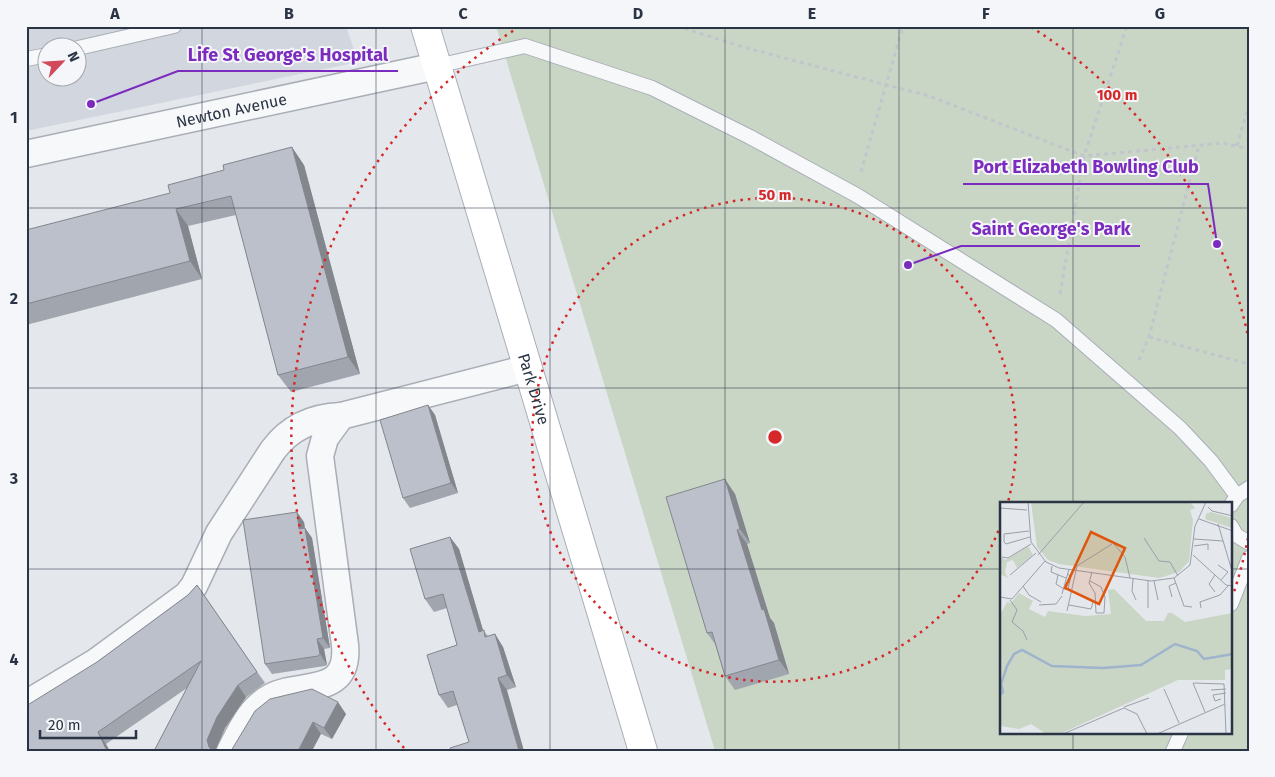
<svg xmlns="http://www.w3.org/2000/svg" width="1275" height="777" font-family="'Fira Sans',sans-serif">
<rect width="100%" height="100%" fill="#e4e7ec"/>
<path fill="#d2d6de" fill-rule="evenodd" d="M26 26H346L358 62 26 131ZM48 48H78V78H48Z"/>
<path fill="#c9d6c5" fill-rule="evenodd" d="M496 26H1249V751H715ZM1001 503H1231V733H1001Z"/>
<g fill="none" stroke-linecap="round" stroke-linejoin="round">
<defs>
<path id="lane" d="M78 48 174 26
M26 59 48 55
M437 66 525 46 652 88 750 137 858 196 1056 320 1180 428 1211 461 1237 496
M1231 505 1237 496 1249 488
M1231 526 1236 535 1249 543
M1231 604 1249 558
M1173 751 1181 733"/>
<g id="street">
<path id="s1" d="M26 154 437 66"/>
<path d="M26 704 96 662 187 595 194 586 219 533 273 450C290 427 314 417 341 416L528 368"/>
<path d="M230 751C241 730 250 708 271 697 300 681 350 698 345 645L320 456 325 438 341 416"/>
</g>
<g id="secondary">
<path id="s2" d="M425 26 643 751"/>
</g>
</defs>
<use href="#lane" stroke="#a9aeb7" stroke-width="16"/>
<use href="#street" stroke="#a9aeb7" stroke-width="29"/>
<use href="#secondary" stroke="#a9aeb7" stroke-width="30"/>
<path stroke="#c2c5cb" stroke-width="3" stroke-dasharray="4 4" stroke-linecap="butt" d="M677 26 743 47 929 96 1084 156 1223 143 1249 149
M1237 146 1249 104
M861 172 903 26
M1060 294 1084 156 1127 26
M1149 337 1249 364
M1139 360 1149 337 1199 145"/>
<use href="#lane" stroke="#f7f8fa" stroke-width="14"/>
<use href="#street" stroke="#f7f8fa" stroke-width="26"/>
<use href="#secondary" stroke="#fff" stroke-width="28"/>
</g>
<path fill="#a1a5ae" d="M304 165 360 374 291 392 278 375 236 215 188 226 202 279 26 325V230Z
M428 405 435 415 458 493 410 508 403 498Z
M735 494 750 543 747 544 770 618 774 623 789 674 735 690 725 676 715 644 707 633Z
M304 522 305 528 312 538 330 648 324 649 327 665 325 666 272 674 265 664Z
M450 537 459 549 483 630 488 636 495 634 503 647 516 687 507 690 469 742 457 705 448 708 439 695 457 645 447 608 434 612 425 599Z
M197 585 265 683 246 697 225 728 215 751H154L187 688 106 744 26 751 97 662 188 595Z
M255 711 346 714 332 739 321 734Z"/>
<path fill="#83868d" d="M292 147 304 165 360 374 348 357Z
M176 209 188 226 202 279 190 261Z
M428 405 435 415 458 493 451 483Z
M725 479 735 494 750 543 740 529Z
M297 512 304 522 306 539 299 529Z
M305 528 312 538 330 648 323 638Z
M737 530 747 544 770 618 774 623 789 674 779 660 762 610Z
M450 537 459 549 487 644 479 632Z
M495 634 503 647 516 687 507 675Z
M317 639 324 649 327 665 320 654Z
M498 678 507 690 524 751H519Z
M238 685 246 697 225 728 215 751H212L209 747 207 740 217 717Z
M338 702 346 714 332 739 324 728Z
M313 722 321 734 312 751H298Z
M98 732 106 744 110 751H107Z"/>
<path fill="#bbc0ca" stroke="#83868d" d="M292 147 348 357 278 375 231 196 176 209 190 261 26 304V230L170 193 168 185 224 170 223 165Z
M428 405 451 483 403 498 380 420Z
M725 479 740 529 737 530 762 610 764 609 779 660 725 676 712 632 707 633 666 497Z
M297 512 299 529 305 528 323 638 317 639 320 654 318 656 265 664 243 520Z
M450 537 479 632 484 630 485 637 495 634 507 675 498 678 519 751H451L450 748 469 742 453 691 439 695 427 655 457 645 443 594 425 599 410 549Z
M197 585 257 672 238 685 217 717 207 740 209 747 213 751H154L201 661 98 732 107 751H26V706L97 662 188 595Z
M312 689 338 702 324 728 313 722 298 751H231L255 711 270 699Z"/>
<path fill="none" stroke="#2b3445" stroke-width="1" stroke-opacity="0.55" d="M202 26V751M376 26V751M550 26V751M725 26V751M899 26V751M1073 26V503M26 208H1249M26 388H1249M26 569H1001M1231 569H1249M1073 733V751"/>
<g fill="none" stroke="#d62828" stroke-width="2.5" stroke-dasharray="2.5 5">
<path d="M1001 524A242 242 0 1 1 1008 502"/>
<path d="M1248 538A484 484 0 0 1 1233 595M404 748A484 484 0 0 1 519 27M1031 27A484 484 0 0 1 1248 336"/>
</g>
<g text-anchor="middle" stroke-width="4" stroke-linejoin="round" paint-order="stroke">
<g font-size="16" fill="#2b3445" stroke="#f4f6f9">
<text dy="6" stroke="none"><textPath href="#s1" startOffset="210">Newton Avenue</textPath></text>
<text dy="6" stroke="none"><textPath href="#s2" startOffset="379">Park Drive</textPath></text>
</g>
</g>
<g transform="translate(1000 502)">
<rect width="232" height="232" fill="#e4e7ec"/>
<path d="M31 0H190L195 6 190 8 193 18 189 59 179 70 159 76 59 62 48 58 37 45ZM211 10 232 16V26L205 17 206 12ZM28 44 33 53 17 66 13 58 7 60 5 70 8 76 0 72V55L6 58ZM114 87 146 119H164L168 111H172L185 120 232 111V167L225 168V178H178L60 232H46L31 222 19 227 0 224V113L7 100 11 101 19 91 33 99 29 107 45 115 48 109 85 114 111 112 108 88Z" fill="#c9d6c5"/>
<path fill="none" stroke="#9fb4cc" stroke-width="2.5" d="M0 193 3 190 1 182 7 164 14 152 22 148 52 164 103 166 141 163 175 142 197 149 204 157 233 152"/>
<path fill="none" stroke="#9a9fa9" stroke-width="1" d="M28 0 31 40 46 60 59 66 151 79 174 76 190 63 195 24 206 0M208 5 212 9 233 14M0 6 27 8M199 17 233 29M218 22 233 72M29 29 4 32V40L6 42 30 35M144 36 159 59 170 60 178 74M194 37 223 39M114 42 125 55 130 76M194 44 208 42V48M38 53 84 0M193 53 226 83 233 84M2 55 8 56 31 42M218 63 228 70 221 78M52 64 51 70 66 76M10 73 36 51M58 73 56 82 64 87M215 73 209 82 215 90M174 76 184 104 192 105M133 77 132 89 136 98M148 78V106M90 79 101 85 105 95 104 111H96L95 91 89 81 92 70M154 79 158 98M23 84 29 93 41 100M64 87H68L71 74 67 72M62 92 69 67M0 95 12 97 45 59M172 95 169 84 176 81M10 98 17 108 12 120 23 129 27 138M39 103 56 102 62 94M69 103 91 107 93 100M201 106 200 100 220 93 228 84M67 109 77 64 112 42M164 187 179 221M211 188 226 187M221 197 215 199 213 193 226 191M124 205 149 196M205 210 193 181 224 182 226 232M63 232 124 206 137 212 147 232M157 232 225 202"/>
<path fill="#df570f" fill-opacity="0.15" stroke="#df570f" stroke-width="2.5" d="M91 30 125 46 99 102 65 86Z"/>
<rect width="232" height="232" fill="none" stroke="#2b3445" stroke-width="2.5"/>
</g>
<circle cx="775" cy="437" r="8" fill="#d62828" stroke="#f4f6f9" stroke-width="2.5"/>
<g font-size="15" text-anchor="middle" font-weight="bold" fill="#d62828" stroke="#f4f6f9" stroke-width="4" stroke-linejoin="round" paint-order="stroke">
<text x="1117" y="100">100 m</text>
<text x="775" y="200">50 m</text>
</g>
<path fill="none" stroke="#7b2cbf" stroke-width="2" d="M91 104L178 71H398M1217 244L1208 184H963M908 265L961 246H1140"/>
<g fill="#7b2cbf" stroke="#f4f6f9" stroke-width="2">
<circle cx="91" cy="104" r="5"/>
<circle cx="1217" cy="244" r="5"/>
<circle cx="908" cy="265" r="5"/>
</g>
<g font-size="18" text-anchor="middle" font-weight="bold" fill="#7b2cbf" stroke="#f4f6f9" stroke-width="4" stroke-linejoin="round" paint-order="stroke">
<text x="288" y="61">Life St George's Hospital</text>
<text x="1086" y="173">Port Elizabeth Bowling Club</text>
<text x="1051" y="235">Saint George's Park</text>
</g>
<rect width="1275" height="777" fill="none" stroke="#f4f6f9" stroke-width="55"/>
<g transform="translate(62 62) rotate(65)"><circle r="24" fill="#f4f6f9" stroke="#a4a8b1"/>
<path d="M0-4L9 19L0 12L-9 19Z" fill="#d1495b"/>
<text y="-8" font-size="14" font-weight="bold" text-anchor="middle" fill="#2b3445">N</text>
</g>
<path d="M40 730v8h96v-8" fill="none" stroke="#2b3445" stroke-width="2.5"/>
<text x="48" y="730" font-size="15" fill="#2b3445" stroke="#f4f6f9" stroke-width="4" paint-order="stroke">20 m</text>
<rect x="28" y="28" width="1220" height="722" fill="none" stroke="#2b3445" stroke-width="2"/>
<g font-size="16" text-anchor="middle" font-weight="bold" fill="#2b3445">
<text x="115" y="19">A</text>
<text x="289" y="19">B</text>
<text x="463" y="19">C</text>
<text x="638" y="19">D</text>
<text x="812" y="19">E</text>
<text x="986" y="19">F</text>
<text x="1160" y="19">G</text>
<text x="14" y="123">1</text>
<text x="14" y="304">2</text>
<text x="14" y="484">3</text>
<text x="14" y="665">4</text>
</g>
</svg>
